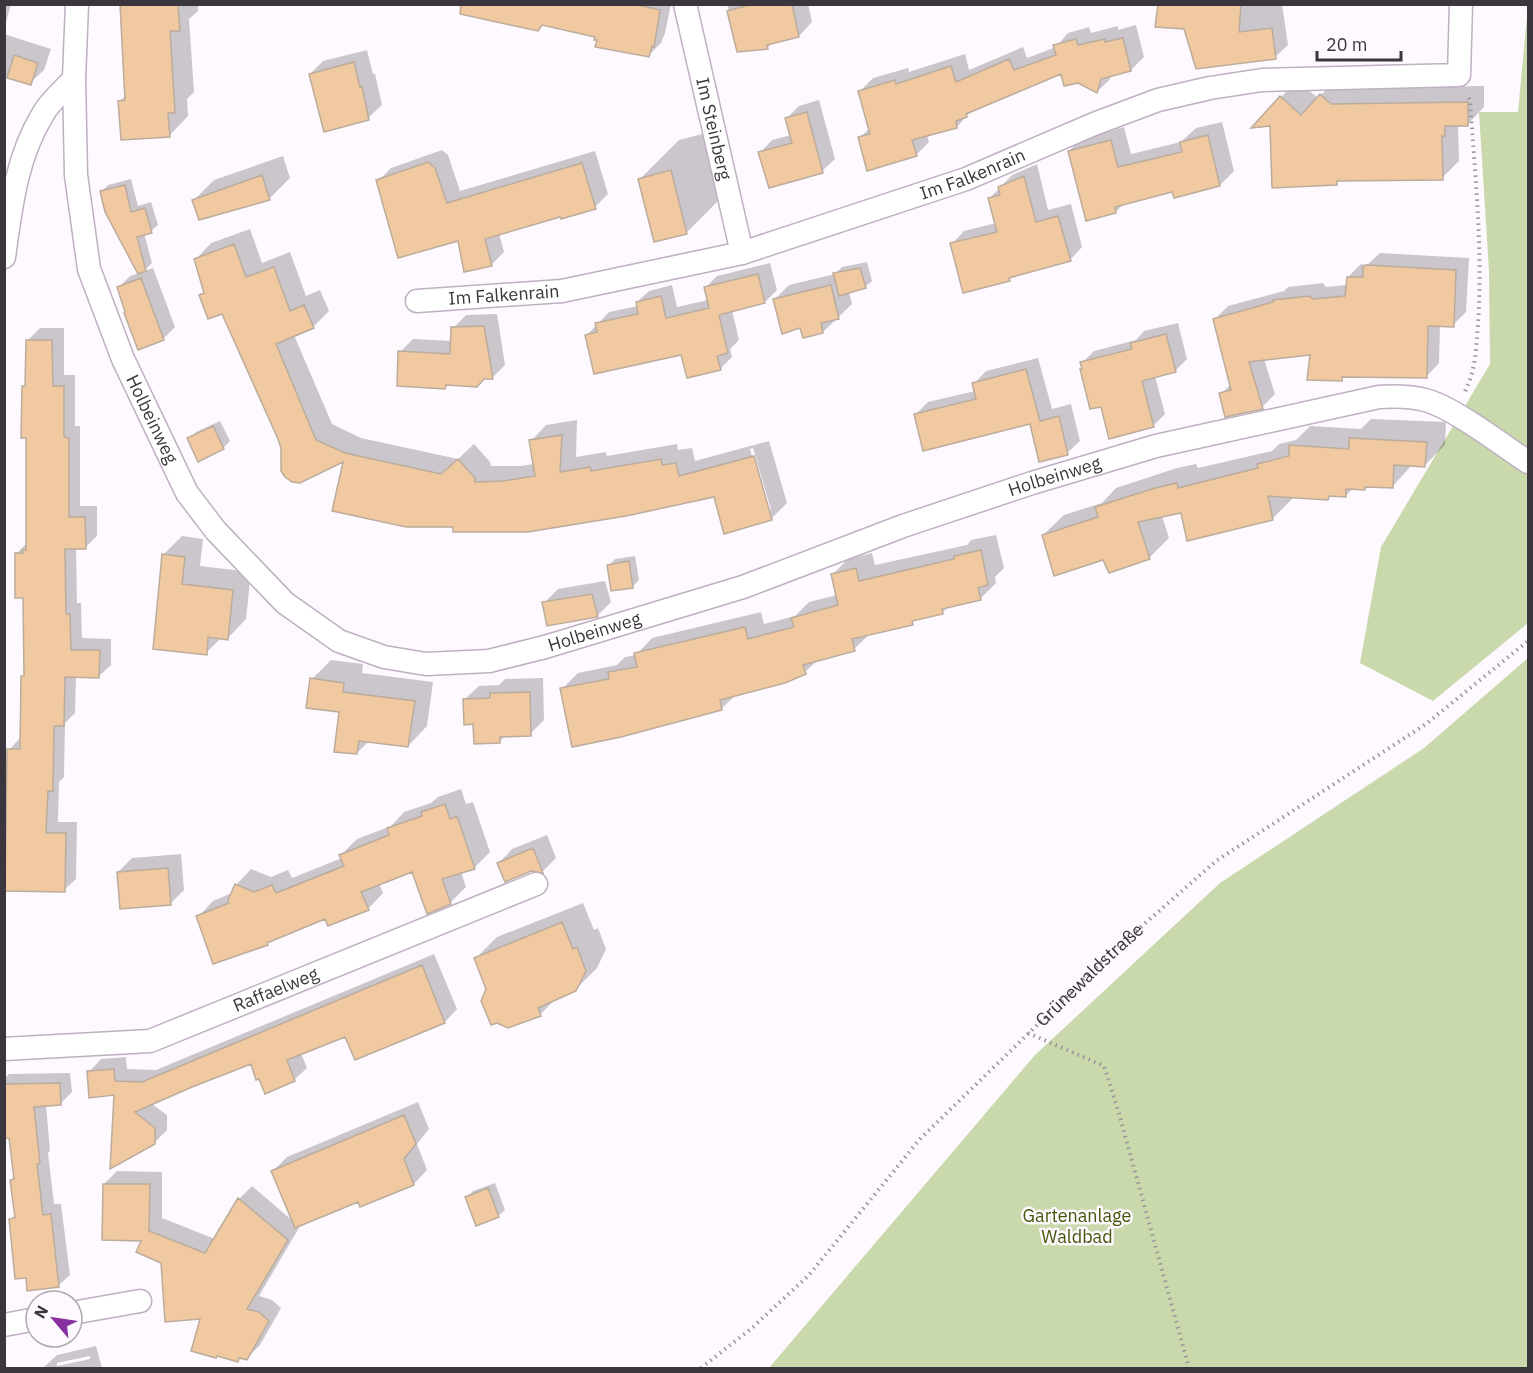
<svg xmlns="http://www.w3.org/2000/svg" width="1533" height="1373" font-family="'IBM Plex Sans',sans-serif">
<rect width="100%" height="100%" fill="#fef8ff"/>
<path fill="#cad9ac" d="M1528 5V623L1433 701 1360 663 1381 547 1490 364 1489 271 1479 112H1518Z
M1528 658V1368H769L1035 1055 1220 883 1424 748Z"/>
<path fill="#0003" fill-rule="evenodd" d="M4 4H11L4 30Z
M121 4H198V11L189 19 194 92 187 99 188 116 169 136 120 101 126 95Z
M450 4H671L665 33 661 43 649 55 597 36 544 24 538 30 474 10Z
M727 4H808L812 22 799 36 773 42 767 48 738 50Z
M1158 4H1282L1288 45 1275 57 1185 28Z
M1325 4H1369L1325 6Z
M1136 25 1144 57 1131 70 1111 75 1110 79 1097 92 1062 72 972 110 957 127 927 135 929 142 916 155 859 138 870 128 860 91 873 78 908 68 909 72 965 54 969 70 1023 47 1027 58 1056 47 1068 33 1089 27 1091 33 1118 26V30Z
M4 34 51 49 44 70 30 83 4 76Z
M367 50 373 74H375L382 105 368 118 310 74 323 61Z
M1337 79 1348 88 1484 86V107L1468 124H1458L1459 161 1442 178 1340 180 1336 183 1281 97 1297 81 1318 98Z
M819 100 835 159 822 171 760 153 772 140 791 135 787 118 799 106Z
M1222 122 1234 171 1220 185 1173 191 1124 203 1116 212 1069 151 1083 138 1124 127 1131 154 1181 142 1196 128Z
M710 132 725 194 686 233 640 179 679 140Z
M442 150 448 155 460 191 595 151 608 194 595 207 499 233 504 252 491 265 459 239 378 181 391 168Z
M283 156 290 178 270 198 200 218 194 200 214 180Z
M1037 164 1048 210 1071 204 1082 247 1070 260 1013 275 1009 279 952 244 964 231 996 223 989 199 1012 175Z
M131 179 138 206 151 202 158 225 151 231 144 233 152 263 144 271 153 268 175 327 164 338 139 348 119 287 130 276 139 273 102 191 108 185Z
M250 229 262 263 290 252 306 296 320 290 329 311 313 327 294 335 332 424 361 438 458 459 474 444 490 462 491 466H520L534 464 531 441 546 425 577 420 576 457 606 452 607 456 677 444 678 450 692 448 695 461 769 441 787 503 771 519 715 496 455 526 345 459 282 448 222 312 201 296 205 291 196 259 211 243ZM753 448 771 510H768L750 449Z
M1380 253 1469 258 1466 312 1453 325H1440L1439 363 1427 376 1346 375 1341 380 1312 353 1264 359 1275 394 1262 407 1221 394 1231 384 1215 319 1228 306 1284 291 1288 287 1323 283 1326 287 1347 285 1348 277 1361 264 1367 265Z
M867 262 872 281 865 287 849 292 852 304 823 332 801 326 775 299 789 285 835 274 842 267Z
M770 263 777 290 765 302 732 310 739 340 730 349 732 357 720 369 682 353 587 335 609 312 638 306 637 302 649 291 672 285 677 307 708 300 705 288 717 276Z
M497 314 505 365 492 378 448 384 445 388 400 352 413 339 452 341 453 328 466 315Z
M1178 323 1187 359 1175 371 1155 376 1165 414 1153 426 1102 405 1081 369 1083 368 1082 363 1094 351 1136 340 1144 331Z
M40 328H64V375H75V426H80V506H97V536L85 548H76L77 603H81L82 638 111 639V665L99 676H76L75 713 65 723 64 777 59 782 58 822H77L76 879 64 890 9 750 20 738 23 676 26 673 24 597 16 554 27 543V437L23 387 27 383 28 340Z
M1038 358 1052 409 1071 404 1080 441 1067 453 1031 422 916 414 928 402 975 391 974 384 986 371Z
M1371 419 1446 422 1445 445 1425 465H1412L1392 487 1367 485 1364 488H1354L1345 496 1331 495 1328 499 1292 496V499L1272 519 1182 511 1162 516 1169 538 1149 558H1104L1043 535 1064 515 1102 503 1116 488 1177 468 1196 464 1198 468 1272 451 1279 444 1296 440 1310 426 1361 429Z
M220 421 230 441 223 448 189 439 196 432Z
M996 535 1004 568 995 577 996 583 980 599 949 606 942 613 917 618 912 623 871 633 854 649 819 659 805 672 736 695 721 709 562 689 578 673 617 665 625 657 636 655 652 638 761 612 764 624 795 616 809 602 837 595 832 575 848 559 872 553 875 565 967 545 971 540Z
M182 536 203 539 200 566 251 572 246 619 228 638 222 637 206 653 163 555Z
M635 556 639 580 633 586 609 565 615 559Z
M605 581 611 602 597 616 544 603 558 589Z
M331 660 363 664 362 673 433 682 427 726 408 746 369 741 357 753 340 711 312 679Z
M543 678 544 720 530 734 506 735 499 742 474 723 465 699 479 686 499 685 505 679Z
M461 789 466 804 473 802 490 852 475 867 461 872 466 887 450 903 413 870 379 883 383 893 368 909 326 917 272 939 267 944 198 917 213 901 232 893 236 885 251 869 271 877 288 870 292 878 342 858 341 855 357 839 391 826 404 812 431 803 438 797Z
M547 835 556 858 543 871 499 863 512 849Z
M181 854 184 890 170 904 118 872 132 858Z
M583 903 594 930 598 928 606 949 597 968 576 989 557 997 540 1015 488 989 476 958 497 937Z
M434 954 457 1009 445 1022 355 1058 346 1035 301 1053 307 1068 294 1080 252 1062 152 1104 167 1115V1130L154 1143 115 1094 89 1072 101 1059 126 1057 127 1069 156 1070Z
M70 1073 72 1092 61 1103 46 1105 50 1151 48 1153 54 1204H61L70 1275 58 1286 27 1277 11 1219 16 1214 11 1180 15 1177 11 1136 4 1137V1079L9 1074Z
M418 1102 429 1129 417 1144 427 1170 414 1184 361 1205 359 1200 298 1225 300 1226 259 1296 272 1300 281 1308 260 1345 247 1358 241 1357 238 1360 202 1318 104 1184 117 1171 162 1172V1218L215 1239 239 1199 252 1186 294 1222 273 1171 287 1157Z
M495 1183 505 1210 498 1216 467 1197 473 1191Z
M96 1346 102 1368H43L57 1355ZM90 1356V1359L57 1366V1363Z"/>
<path fill="#f0c9a0" stroke="#bbac9c" stroke-width="1.5" d="M120 4H178L180 31H170L175 113H168L170 137 121 140 118 101 125 100Z
M461 4H634L660 10 654 47 652 46 649 57 595 47 597 40H594L595 37 542 25 538 31 460 14Z
M753 4H792L799 37 767 45 768 49 737 52 727 11Z
M1158 4H1241L1239 32 1272 28 1276 59 1196 69 1184 29 1155 27Z
M1123 38 1131 71 1101 79 1097 93 1078 83 1064 86 1061 74 966 114 967 117 956 121 957 128 912 140 917 156 867 171 858 137 870 134 858 91 895 80 896 84 951 66 956 82 1009 59 1014 70 1056 55 1053 45 1076 39 1078 45 1105 39V42Z
M14 55 38 63 31 85 7 78Z
M354 62 360 87 362 86 369 120 324 132 309 74Z
M1320 94 1331 104 1468 102V126H1445V136H1442L1443 180 1337 181V185L1272 188 1270 126 1251 128 1280 96 1301 115Z
M807 112 823 173 769 188 758 152 792 143 785 118Z
M1208 135 1220 186 1174 198 1172 192 1115 207 1116 213 1086 221 1068 151 1111 140 1118 167 1182 152 1180 142Z
M428 162 435 168 447 203 582 163 596 209 561 219 560 217 485 239 492 266 464 272 458 241 398 258 376 180Z
M671 170 687 234 654 242 638 179Z
M262 175 270 200 199 220 192 200Z
M1024 176 1036 222 1058 216 1071 261 1009 278 1010 281 963 293 950 243 997 232 988 198 1000 195 998 187Z
M125 185 131 212 145 208 152 233 137 237 146 271 138 274 105 212 100 191Z
M234 244 246 277 274 267 290 311 304 305 314 328 276 344 316 440 345 453 441 474 458 459 475 478V482L503 481 535 476 529 440 562 435 560 472 590 467 591 471 661 459 662 465 676 463 679 476 754 456 772 520 724 534 714 497 626 516 528 532H453V527H406L332 511 343 462 300 483 292 482 285 477 281 471V448L278 439 222 314 208 319 199 295 204 293 194 259Z
M1366 265 1456 270 1454 327 1428 326 1427 378 1342 377V381L1307 380 1310 355 1249 362 1263 409 1225 417 1219 393 1231 390 1213 319 1273 302V300L1309 296 1313 299 1345 296 1347 277H1363V267Z
M860 268 866 288 839 296 833 273Z
M758 274 765 303 719 315 728 353 717 356 721 370 687 378 681 355 594 374 585 335 597 332 595 323 638 314 636 302 661 296 666 318 709 308 704 287Z
M141 278 164 340 138 350 124 313 125 312 117 287Z
M831 285 839 319 821 323 823 333 803 338 800 328 782 334 773 299Z
M484 326 493 379H484L477 387 446 385 445 389 397 386 398 351 450 354 451 327Z
M1166 334 1176 372 1142 381 1154 427 1109 439 1101 407 1090 409 1080 369H1082L1080 362 1132 349 1130 343Z
M26 340H52L53 386H64V437L69 438V517H85L86 549H65L66 614H70L71 650H100L99 678 65 677 64 726H54L53 791H48L46 833H66L65 892 5 891 7 749H20L21 676H24L23 598H15V553H23L22 550H26V438H21L22 386H25Z
M1026 369 1040 421 1059 416 1068 455 1039 462 1030 424 923 451 914 414 976 399 972 383Z
M213 426 224 449 198 462 187 438Z
M1349 438 1427 442 1425 467 1394 465 1393 488 1365 487V490L1346 489V497L1329 496 1328 500 1268 496 1273 520 1187 541 1181 513 1138 522 1150 559 1109 573 1103 560 1054 576 1042 535 1098 517 1095 507 1155 488 1177 483 1178 488 1258 468 1257 464 1289 456V445L1349 449Z
M981 550 988 585 978 588 981 600 942 609 943 614 912 621 913 625 852 639 855 651 803 665 806 674 785 683 720 700 722 710 621 737 572 747 560 688 609 679 608 672 637 667 634 653 745 627 748 639 794 627 791 618 838 605 831 574 856 568 859 581 954 559V556Z
M162 554 185 557 182 584 233 590 228 640 208 637 207 655 153 649Z
M629 561 633 588 611 591 607 565Z
M592 594 598 617 547 626 542 602Z
M310 678 344 683 343 692 415 701 408 747 359 741 357 754 334 752 339 712 306 708Z
M530 692 531 736 500 737V743L474 744 473 724 464 725 463 699 490 698V693Z
M445 804 450 819 457 816 475 869 442 879 451 904 427 914 412 872 361 892 369 910 328 926 325 919 267 943 268 945 213 964 196 916 229 903 228 900 235 884 254 892 272 885 276 893 344 866 339 855 389 835 387 828 422 816 421 812Z
M533 848 543 873 531 871 505 882 497 863Z
M168 868 171 905 120 909 117 872Z
M562 922 573 949 577 947 586 971 576 991 538 1008 541 1016 508 1028 497 1023 491 1025 481 1001 486 989 474 958Z
M422 965 445 1023 355 1060 345 1037 287 1060 295 1081 265 1094 259 1079 256 1080 251 1064 192 1087 135 1112 155 1128V1144L110 1169 114 1095 89 1098 87 1071 114 1069 115 1081 142 1082Z
M60 1083 61 1105 34 1107 40 1163 37 1164 43 1215 51 1214 59 1287 27 1291 26 1278 15 1279 10 1228 9 1219 15 1218 10 1180 14 1179 9 1138H4V1084Z
M404 1115 416 1144 404 1159 414 1185 360 1207 358 1202 295 1228 271 1171Z
M103 1184H150L149 1231 205 1253 238 1198 288 1240 247 1309 259 1312 269 1321 247 1360 239 1358 238 1362 217 1356 216 1358 191 1351 200 1319 165 1322 161 1263 136 1252 141 1241 102 1240Z
M488 1188 499 1217 476 1226 465 1197Z"/>
<g fill="none" stroke-linecap="round" stroke-linejoin="round">
<defs>
<g id="minor">
<path id="s2" d="M77 4 74 79 76 175 89 269 123 359 187 493 216 531 285 603 339 641 384 657 426 664 489 661 545 647 743 587 903 526 1032 483 1156 446 1379 397C1395 396 1410 396 1425 400 1453 407 1502 445 1528 462"/>
<path id="s3" d="M685 4 742 253"/>
<path d="M4 257C11 207 16 158 43 114 50 101 64 90 74 79"/>
<path id="s4" d="M417 301 562 291 742 253 966 179 1094 124 1158 100 1210 88 1262 80 1459 75 1461 4"/>
<path id="s5" d="M4 1049 150 1041 536 884"/>
<path d="M72 1313 140 1301"/>
<path d="M4 1325 36 1319"/>
</g>
</defs>
<use href="#minor" stroke="#beb0c1" stroke-width="25"/>
<g stroke="#9a949b" stroke-width="4" stroke-dasharray="1.5 4.5" stroke-linecap="butt">
<path d="M1465 391C1476 370 1476 348 1478 324 1483 250 1475 175 1470 100L1468 96"/>
<path d="M1028 1033 1104 1066 1118 1110 1189 1368"/>
<path id="s1" d="M701 1368 752 1328 809 1275 920 1139 1109 955 1216 861 1426 724 1528 641"/>
</g>
<use href="#minor" stroke="#fff" stroke-width="22"/>
</g>
<g text-anchor="middle" stroke-width="5" stroke-linejoin="round" paint-order="stroke">
<g font-size="18" fill="#3b363d" stroke="#fef8ff">
<text dy="6" stroke="none"><textPath href="#s3" startOffset="128">Im Steinberg</textPath></text>
<text dy="6" stroke="none"><textPath href="#s4" startOffset="573">Im Falkenrain</textPath></text>
<text dy="6" stroke="none"><textPath href="#s4" startOffset="87">Im Falkenrain</textPath></text>
<text dy="6" stroke="none"><textPath href="#s2" startOffset="429">Holbeinweg</textPath></text>
<text dy="6" stroke="none"><textPath href="#s2" startOffset="1473">Holbeinweg</textPath></text>
<text dy="6" stroke="none"><textPath href="#s2" startOffset="987">Holbeinweg</textPath></text>
<text dy="6" stroke="none"><textPath href="#s1" startOffset="554">Grünewaldstraße</textPath></text>
<text dy="6" stroke="none"><textPath href="#s5" startOffset="282">Raffaelweg</textPath></text>
</g>
<g font-size="18" fill="#455709" stroke="#fef8ff">
<text x="1077" y="1222">Gartenanlage<tspan x="1077" dy="21">Waldbad</tspan></text>
</g>
</g>
<rect width="1533" height="1373" fill="none" stroke="#3b363d" stroke-width="12"/>
<g transform="translate(54 1319) rotate(299)"><circle r="28" fill="#fef8ff" stroke="#b0aab1" stroke-width="1.5"/>
<path d="M0-4.5L10 22L0 15L-10 22Z" fill="#86319f"/>
<text y="-9" font-size="16" font-weight="bold" text-anchor="middle" fill="#3b363d">N</text>
</g>
<path d="M1317 51v9h84v-9" fill="none" stroke="#3b363d" stroke-width="3"/>
<text x="1326" y="51" font-size="18" fill="#3b363d" stroke="#fef8ff" stroke-width="4.5" paint-order="stroke">20 m</text>
</svg>
